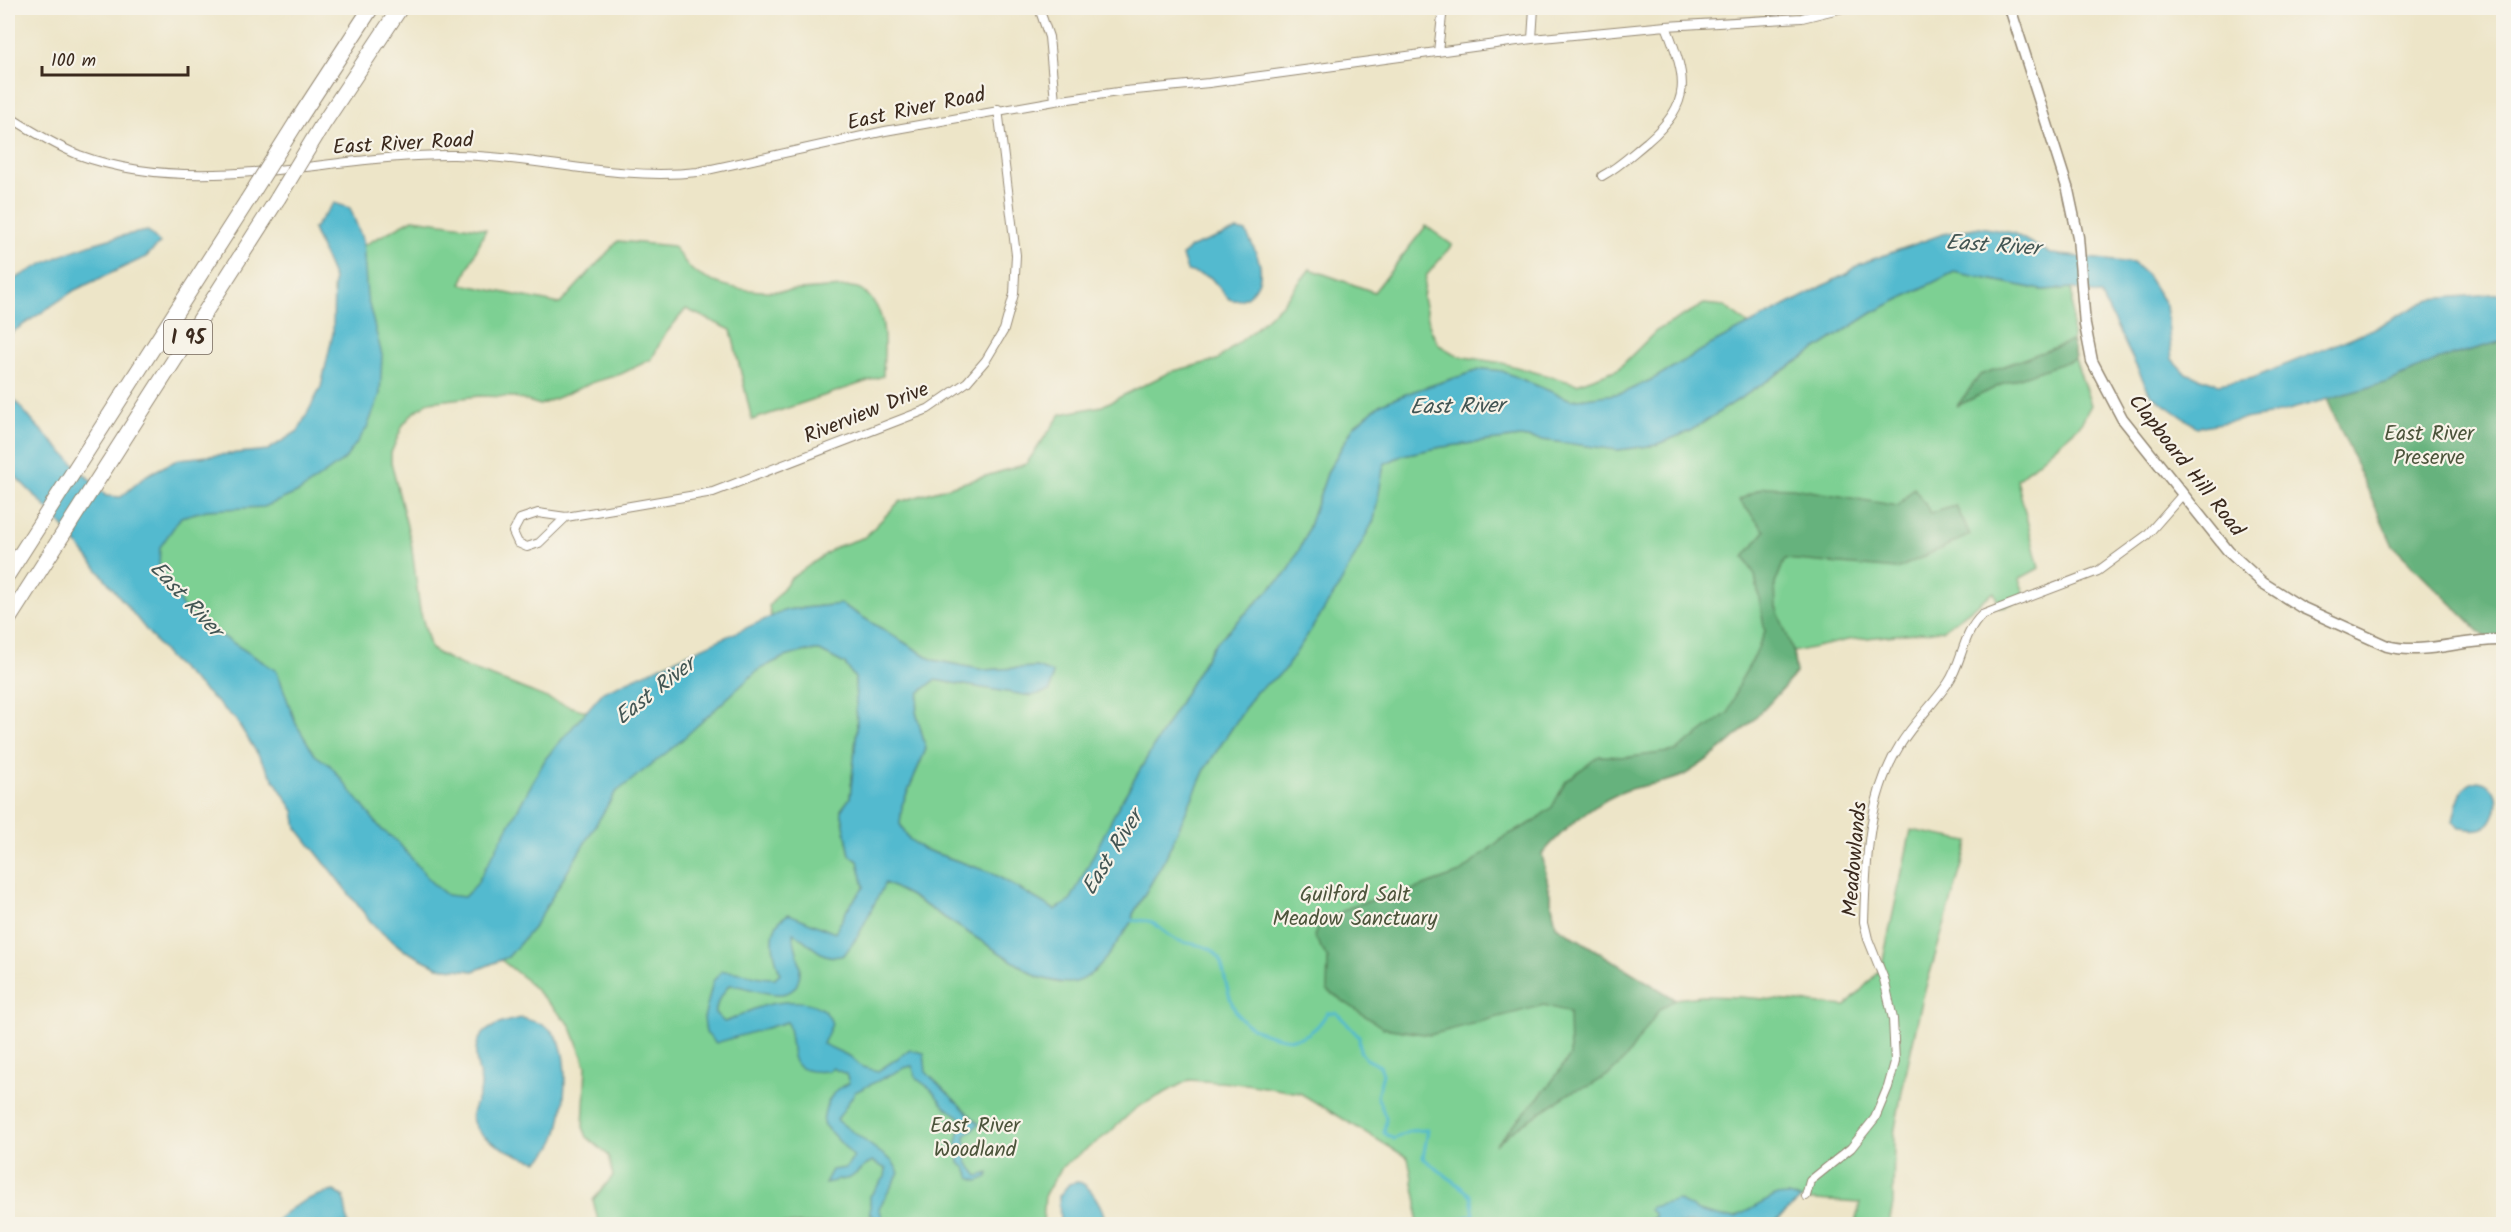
<svg xmlns="http://www.w3.org/2000/svg" width="2511" height="1232" font-family="Kalam,sans-serif">
<rect width="100%" height="100%" fill="#f7f3e8"/>
<filter id="ink" filterUnits="userSpaceOnUse"><feTurbulence type="fractalNoise" baseFrequency=".0167" numOctaves="2"/><feDisplacementMap in="SourceGraphic" scale="12" xChannelSelector="R" yChannelSelector="G"/><feConvolveMatrix kernelMatrix="1 2 1 2 8 2 1 2 1" color-interpolation-filters="sRGB"/></filter>
<filter id="wash" filterUnits="userSpaceOnUse"><feTurbulence type="fractalNoise" baseFrequency=".008" numOctaves="4" result="noise"/><feDisplacementMap in="SourceGraphic" scale="24" xChannelSelector="R" yChannelSelector="G"/><feGaussianBlur stdDeviation="1.35" result="paint"/><feColorMatrix in="noise" values="0 0 0 0 0 0 0 0 0 0 0 0 0 0 0 0 0 1.4 0 .05"/><feComposite in="paint" operator="in"/></filter>
<g filter="url(#wash)">
<rect width="100%" height="100%" fill="#ede5c8"/>
<path fill="#7dd093" stroke="#5c7d58" stroke-width="1.5" d="M413 219 486 229 461 284 560 304 618 241 673 246C679 253 686 265 693 271 730 297 784 292 827 288 837 288 855 284 863 291 890 311 884 346 883 376L752 420 731 330 686 309 663 337 652 359 621 374 594 382 540 405 514 397 479 396 429 402 412 414 403 425 391 453V462L411 542 420 610 431 649C459 667 489 675 519 687 545 697 570 709 598 713 631 719 665 721 698 725L758 670 794 652 820 651 845 664 855 678 857 729 850 798 841 810 850 855 885 882 909 895 1038 977 1060 983 1094 972 1132 921 1133 914 1165 859 1206 767 1256 692 1284 671 1374 520 1384 464 1403 455 1442 447 1520 437 1618 450 1656 445 1690 431 1872 313 1954 272 2042 290 2072 288V339L2075 359 2091 405 2080 425 2017 480 2039 568 2019 579 2026 598 2000 608 1994 592 1943 630 1848 640 1793 652 1796 673C1762 713 1729 748 1684 775 1669 783 1647 784 1630 789 1597 800 1564 828 1542 854L1556 926 1675 999 1702 996 1740 997 1846 1006 1881 969 1911 830 1969 841 1923 997 1903 1086 1894 1134 1893 1205 1889 1224H1855L1860 1203 1801 1199 1772 1224H1417V1202L1408 1158 1300 1093 1246 1084 1189 1080 1136 1108 1109 1133 1063 1166 1045 1194 1043 1224H599L593 1200 613 1176 609 1156 587 1137 583 1127 586 1066 570 1025 525 979 501 960 474 971 438 967 404 950 376 927 276 744 147 621 119 518 326 432 338 323 333 292 336 260Z
M1426 226 1452 245 1426 276 1423 298 1431 331 1439 345 1458 356 1502 363 1577 384 1618 369 1656 331 1704 304 1724 306 1749 325 1653 379 1623 393 1571 400 1502 371 1483 369 1414 391 1381 404 1354 426 1328 471 1305 538 1289 570 1213 646 1118 807 1070 902 1055 910 992 873 923 849 909 839 900 824 902 805 926 749 916 712 919 693 935 680 1031 696 1036 667 984 670 933 660 841 604 786 610 771 617 769 606 791 578 836 547 865 537 899 502 1026 464 1061 414 1102 406 1170 372 1217 360 1253 331 1282 304 1310 269 1374 292Z"/>
<path fill="#66b27d" stroke="#506e4e" stroke-width="1.5" d="M2072 341 2075 359 2005 383 1957 406 1980 375Z
M2503 341V640L2485 637 2393 546 2327 399 2388 382 2440 359Z
M1764 487 1793 488 1898 506 1914 488 1931 513 1956 506 1970 535 1897 569 1785 559 1775 584 1776 607 1792 648 1796 673C1762 713 1729 748 1684 775 1669 783 1647 784 1630 789 1597 800 1564 828 1542 854L1556 926 1675 999 1659 1010 1625 1059 1610 1074 1590 1086 1573 1091 1516 1128 1495 1145 1547 1088 1570 1056 1569 1012 1544 1005 1430 1035 1383 1028 1327 990 1328 959 1314 936 1319 924 1354 905 1409 891 1460 873 1504 837 1531 823 1552 807 1566 781 1599 756 1630 757 1676 751 1729 712 1739 683 1752 661 1765 632 1755 575 1744 557 1765 531 1739 500Z"/>
<path fill="#52bacf" stroke="#467276" stroke-width="1.5" d="M334 203 350 208 363 241 367 297 382 355 380 394 367 428 345 459 299 492 264 507 207 510 181 517 160 547 159 565 186 613 277 671 296 724 315 755 330 765 382 830 397 841 433 884 447 895 464 897 476 885 546 758 603 692 786 610 841 604 933 660 984 670 1036 667 1053 673 1050 691 1031 696 935 680 919 693 916 712 926 749 902 805 900 824 909 839 923 849 992 873 1055 910 1070 901 1118 807 1213 646 1289 570 1305 538 1328 471 1354 426 1381 404 1414 391 1483 369 1502 371 1571 400 1623 393 1653 379 1712 344 1846 274 1860 264 1943 234 1980 227 2013 233 2051 254 2133 263 2146 274 2166 305 2172 359 2185 373 2219 384 2253 378 2373 329 2430 299 2504 293 2503 341 2440 359 2388 382 2274 414 2197 427 2150 394 2101 295 2072 288 2042 290 1954 272 1872 313 1690 431 1656 445 1618 450 1520 437 1442 447 1403 455 1384 464 1374 520 1338 588 1284 671 1256 692 1206 767 1165 859 1133 914 1132 921C1119 939 1100 973 1079 981 1067 986 1050 980 1038 977L909 895 885 883 858 936 844 955C821 963 810 941 793 933 794 945 800 959 800 971 798 1013 751 985 729 985L718 1001 715 1013 724 1022C735 1019 744 1013 754 1009 777 1000 824 994 832 1024L823 1044 851 1057 862 1067 878 1071 910 1050 924 1053 926 1072 979 1124 965 1136 967 1162 978 1176 989 1173 988 1177 978 1181 970 1178 966 1168 959 1163 957 1143 961 1123 960 1117 944 1106 931 1089 917 1079 912 1066 904 1068 855 1092 837 1120 893 1162 899 1173 879 1208 885 1224 870 1214V1196L885 1177 886 1169 872 1161 850 1178 825 1183 832 1170 846 1168 854 1157 823 1124C824 1105 831 1090 849 1083L846 1074 832 1068 829 1071C780 1075 798 1051 787 1022L716 1043 706 1033 704 1018 713 981 722 971C740 970 757 979 775 978L780 973C773 953 765 926 789 914L835 933 848 908 864 887 858 861 850 855 841 810 850 798 857 729 855 678 845 664 820 651H806L782 658 758 670 675 746 615 793 534 927 508 957 474 971 438 967 404 950 375 927 297 828 294 811 236 720 168 657 53 514 8 469V392L34 423 106 496 121 497 147 475 179 459 268 450 298 431 321 387 333 333 334 279 313 229Z
M1237 230 1246 232C1256 251 1270 275 1251 293 1245 299 1237 302 1229 299L1210 277 1187 271 1182 256 1189 248Z
M148 231 160 243 146 257 75 290 8 335V283C53 256 96 239 148 231Z
M2478 781C2506 785 2498 821 2483 828 2476 831 2466 829 2459 828L2453 821C2457 804 2459 784 2478 781Z
M522 1018C535 1022 547 1024 555 1035 571 1054 565 1118 555 1140 551 1149 546 1156 537 1161 520 1157 472 1139 472 1116 472 1106 481 1096 481 1086 481 1076 477 1067 476 1058 473 1029 500 1022 522 1018Z
M1077 1182C1089 1182 1107 1212 1104 1224H1093L1087 1220 1083 1224H1060L1059 1196 1069 1184Z
M334 1191 344 1197 348 1224H275C286 1207 314 1195 334 1191Z
M1788 1195 1801 1199 1772 1224H1644L1655 1217V1214L1650 1210 1651 1207 1678 1200 1698 1211 1722 1217H1736L1775 1196Z"/>
<g fill="none" stroke-linecap="round" stroke-linejoin="round">
<path stroke="#52bacf" stroke-width="3" d="M1128 920C1135 922 1145 919 1151 922 1160 927 1168 936 1177 940 1188 945 1202 943 1212 950 1220 956 1222 966 1224 974 1233 1016 1240 1029 1283 1038 1303 1042 1318 1029 1327 1013H1337L1359 1037 1360 1051 1365 1058 1380 1066 1383 1074 1377 1096 1386 1118 1384 1133 1394 1139 1410 1131 1428 1130 1423 1158 1471 1195 1474 1215 1453 1221 1452 1224"/>
</g>
</g>
<g filter="url(#ink)">
<g fill="none" stroke-linecap="round" stroke-linejoin="round">
<defs>
<path id="minor" d="M1039 8 1049 37 1055 101
M1532 39 1534 8
M1438 52 1442 16 1446 8
M8 116C30 130 54 145 79 155 200 199 329 154 454 155 536 156 615 181 698 172L885 131 1055 101 1125 91 1209 83 1532 39 1666 26 1802 18 1843 8
M1602 176C1619 167 1632 154 1647 142 1693 102 1687 79 1666 26
M566 517 539 543 527 547 518 543 513 532 520 519 538 513 566 517 713 492 928 409 967 382 986 360 1004 330 1014 294 1016 255 998 109
M1806 1196 1810 1181 1851 1148 1875 1118 1888 1087 1895 1062 1893 1019 1884 979 1868 939 1864 922C1866 862 1867 797 1900 745 1914 722 1933 705 1948 683 1963 661 1962 634 1982 615L2098 571 2147 535 2183 494"/>
<path id="tertiary" d="M2010 8 2068 190 2078 237 2085 325 2092 361 2122 418 2229 552 2263 583 2301 607 2387 646C2426 656 2464 638 2504 640"/>
<path id="motorway" d="M296 123 371 8
M321 127 400 8
M8 574 247 201
M8 620 278 198"/>
</defs>
<use href="#minor" stroke="#948873" stroke-width="10"/>
<use href="#tertiary" stroke="#948873" stroke-width="13"/>
<use href="#motorway" stroke="#948873" stroke-width="17"/>
<use href="#minor" stroke="#fff" stroke-width="8"/>
<use href="#tertiary" stroke="#fff" stroke-width="10"/>
<use href="#motorway" stroke="#fff" stroke-width="15"/>
<defs>
<path id="motorway-bridge" d="M278 198 321 127
M247 201 296 123"/>
</defs>
<use href="#motorway-bridge" stroke="#948873" stroke-width="17" stroke-linecap="butt"/>
<use href="#motorway-bridge" stroke="#fff" stroke-width="15"/>
</g>
</g>
<g text-anchor="middle" stroke-width="4.5" stroke-linejoin="round" paint-order="stroke">
<rect fill="#f7f3e8" stroke="#73665b" stroke-width="1.5" x="164" y="320" width="48" height="34" rx="4.5"/>
<g font-size="20" font-weight="bold" fill="#3b2a1e">
<text x="188" y="344">I 95</text>
</g>
<g font-size="21" fill="#3b2a1e" stroke="#f7f3e8">
<text transform="translate(916 108) rotate(-12)" y="7">East River Road</text>
<text transform="translate(403 143) rotate(-3)" y="7">East River Road</text>
<text transform="translate(866 412) rotate(-22)" y="7">Riverview Drive</text>
<text transform="translate(2187 465) rotate(52)" y="7">Clapboard Hill Road</text>
<text transform="translate(1854 859) rotate(-85)" y="7">Meadowlands</text>
</g>
<g font-size="21" fill="#4c543b" stroke="#f7f3e8">
<text x="2429" y="440">East River<tspan x="2429" dy="24">Preserve</tspan></text>
<text x="1355" y="901">Guilford Salt<tspan x="1355" dy="24">Meadow Sanctuary</tspan></text>
<text x="975" y="1132">East River<tspan x="975" dy="24">Woodland</tspan></text>
</g>
<g font-size="22" font-style="italic" fill="#425553" stroke="#f7f3e8">
<text transform="translate(1993 244) rotate(4)" y="8">East River</text>
<text transform="translate(1457 405) rotate(-1)" y="8">East River</text>
<text transform="translate(187 598) rotate(47)" y="8">East River</text>
<text transform="translate(654 690) rotate(-38)" y="8">East River</text>
<text transform="translate(1111 852) rotate(-58)" y="8">East River</text>
</g>
</g>
<rect width="2511" height="1232" fill="none" stroke="#f7f3e8" stroke-width="30"/>
<path d="M42 66v9h146v-9" fill="none" stroke="#3b2a1e" stroke-width="3"/>
<text x="51" y="66" font-size="18" fill="#3b2a1e" stroke="#f7f3e8" stroke-width="4.5" paint-order="stroke">100 m</text>
</svg>
